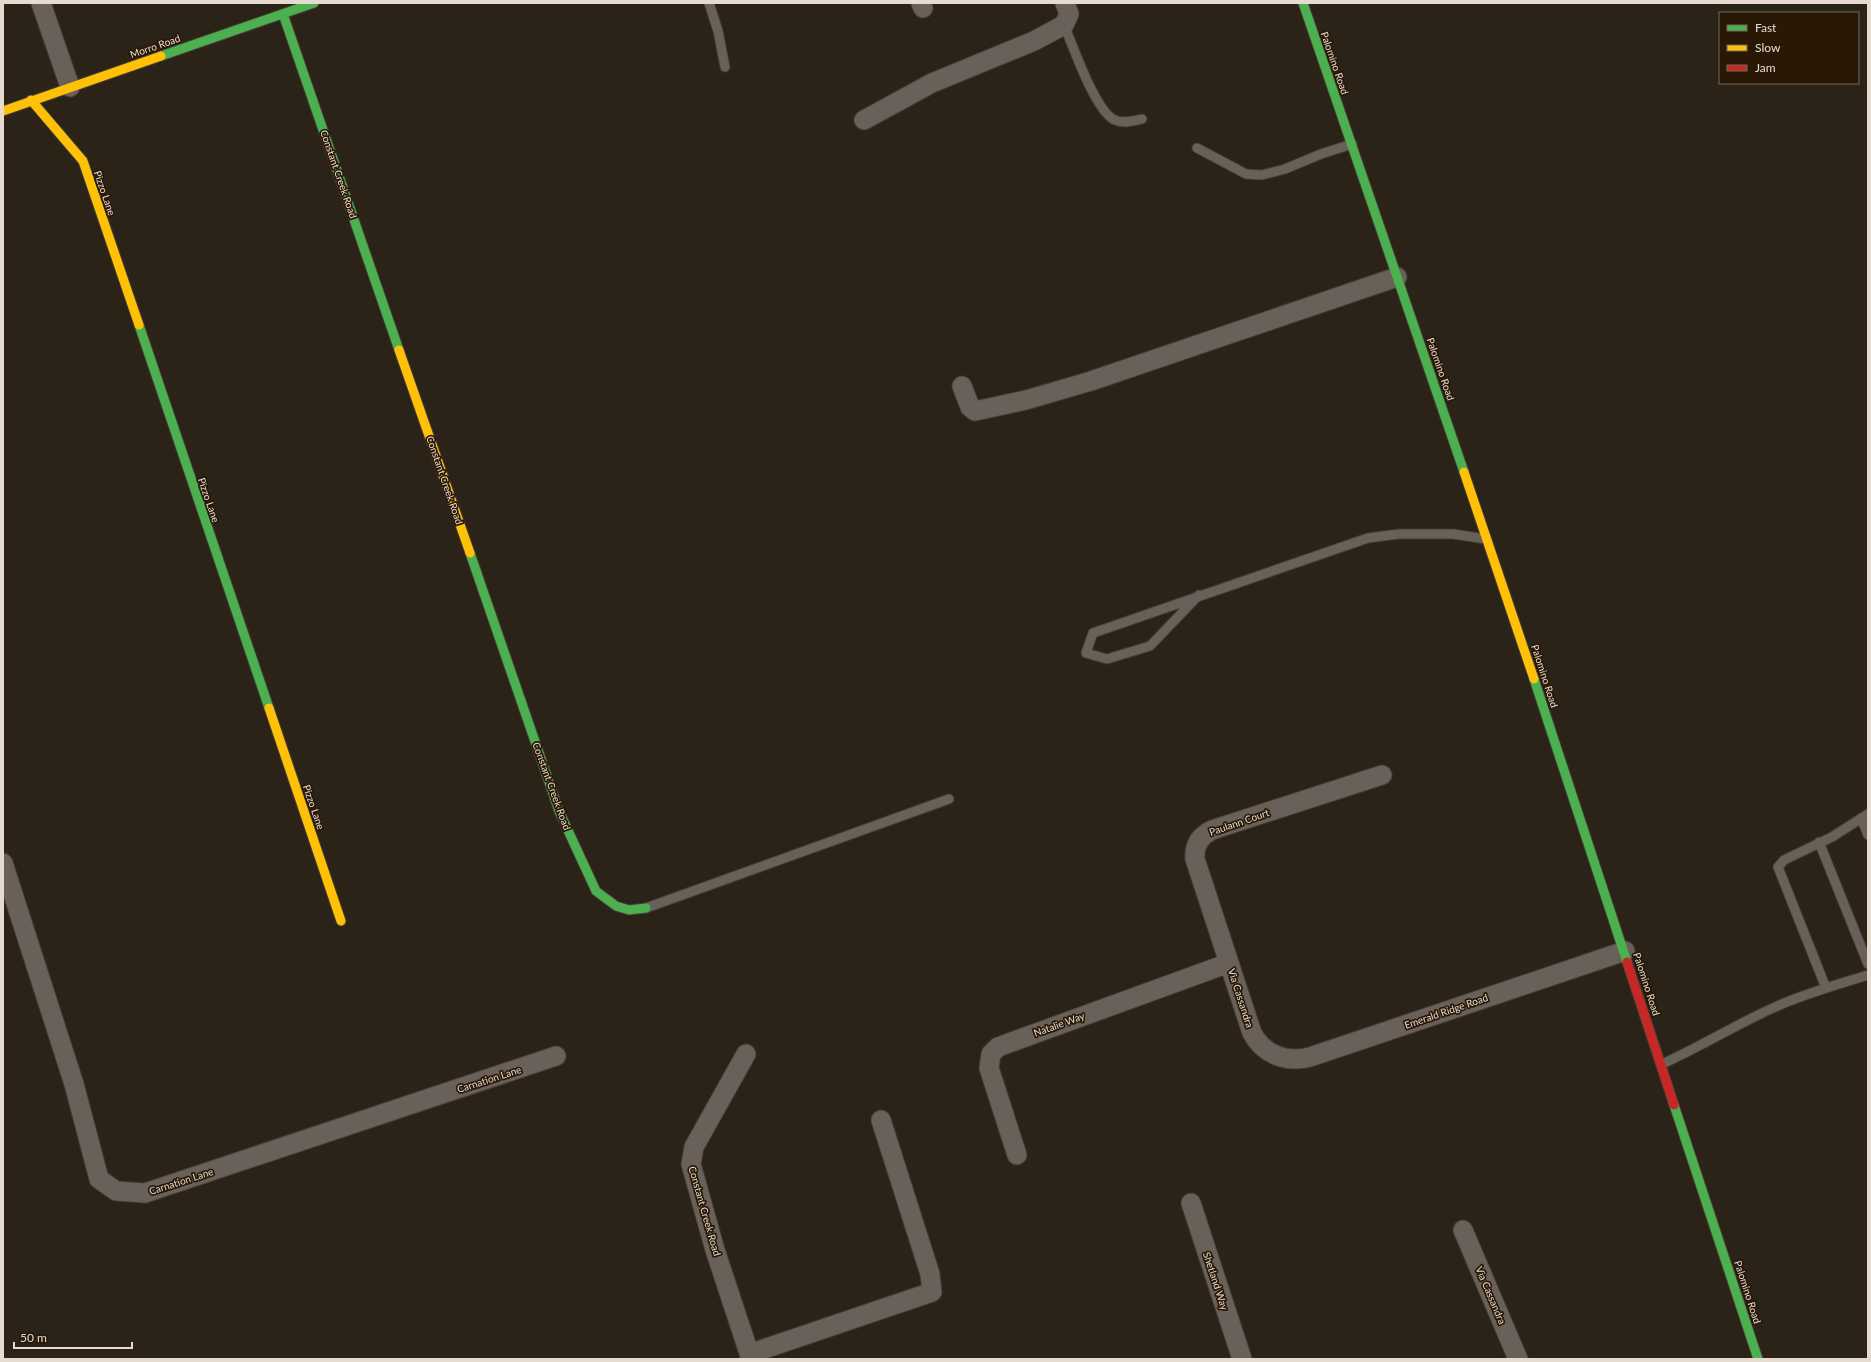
<svg xmlns="http://www.w3.org/2000/svg" width="1871" height="1362" font-family="Lato,sans-serif">
<rect width="100%" height="100%" fill="#2b2218"/>
<g fill="none" stroke-linecap="round" stroke-linejoin="round">
<defs>
<path id="lane" d="M709 3 718 31 725 67
M1064 25C1073 46 1096 113 1115 120 1123 124 1134 121 1142 119
M1197 148 1246 174 1262 175 1285 169 1321 154 1352 144
M1199 595 1150 646 1107 659 1086 653 1093 633 1368 538 1399 534H1453L1486 539
M1861 818 1868 835
M1819 842 1868 964
M646 908 949 799
M1826 988 1778 867 1784 860 1832 837 1868 814
M1662 1064C1700 1047 1735 1025 1773 1008 1803 994 1836 985 1868 975"/>
<path id="street" d="M41 3 70 87
M921 3 923 8
M864 120 932 83 1034 41 1064 25 1069 14 1065 3
M962 386 970 407 975 411 1026 400 1091 381 1397 277
M1382 775 1212 830C1200 836 1194 845 1195 859L1252 1033C1264 1055 1286 1063 1310 1057L1625 951
M3 863 74 1084 99 1179 116 1191 145 1193 556 1056
M746 1054 694 1147 691 1164 715 1250 751 1359
M1017 1155 989 1068 991 1054 998 1047 1229 963
M1191 1203 1242 1359
M1463 1230 1518 1359
M749 1354 932 1292 930 1274 881 1120"/>
<path id="fast" d="M1303 3 1464 472
M283 14 399 350
M161 56 314 3
M139 325 269 708
M470 553 559 811 596 891 616 906 629 910 646 908
M1534 679 1627 962
M1674 1105 1758 1359"/>
<path id="slow" d="M31 100 83 161 139 325
M3 111 161 56
M399 350 470 553
M1464 472 1534 679
M269 708 341 921"/>
<path id="jam" d="M1627 962 1674 1105"/>
</defs>
<use href="#lane" stroke="#453d36" stroke-width="11"/>
<use href="#street" stroke="#453d36" stroke-width="21"/>
<use href="#fast" stroke="#453d36" stroke-width="11"/>
<use href="#slow" stroke="#453d36" stroke-width="11"/>
<use href="#jam" stroke="#453d36" stroke-width="11"/>
<use href="#lane" stroke="#686059" stroke-width="9"/>
<use href="#street" stroke="#686059" stroke-width="19"/>
<use href="#fast" stroke="#4caf50" stroke-width="9"/>
<use href="#slow" stroke="#ffc107" stroke-width="9"/>
<use href="#jam" stroke="#c62828" stroke-width="9"/>
</g>
<g text-anchor="middle" stroke-width="3.5" stroke-linejoin="round" paint-order="stroke">
<g font-size="10" fill="#e7dbd0" stroke="#291806">
<text transform="translate(155 46) rotate(-19)" y="4">Morro Road</text>
<text transform="translate(1335 63) rotate(71)" y="4">Palomino Road</text>
<text transform="translate(339 174) rotate(71)" y="4">Constant Creek Road</text>
<text transform="translate(105 193) rotate(71)" y="4">Pizzo Lane</text>
<text transform="translate(1441 369) rotate(71)" y="4">Palomino Road</text>
<text transform="translate(445 480) rotate(71)" y="4">Constant Creek Road</text>
<text transform="translate(209 500) rotate(71)" y="4">Pizzo Lane</text>
<text transform="translate(1545 676) rotate(72)" y="4">Palomino Road</text>
<text transform="translate(552 786) rotate(70)" y="4">Constant Creek Road</text>
<text transform="translate(314 807) rotate(71)" y="4">Pizzo Lane</text>
<text transform="translate(1239 822) rotate(-19)" y="4">Paulann Court</text>
<text transform="translate(1647 984) rotate(72)" y="4">Palomino Road</text>
<text transform="translate(1241 998) rotate(72)" y="4">Via Cassandra</text>
<text transform="translate(1446 1011) rotate(-19)" y="4">Emerald Ridge Road</text>
<text transform="translate(1059 1024) rotate(-20)" y="4">Natalie Way</text>
<text transform="translate(489 1079) rotate(-18)" y="4">Carnation Lane</text>
<text transform="translate(181 1181) rotate(-18)" y="4">Carnation Lane</text>
<text transform="translate(705 1211) rotate(74)" y="4">Constant Creek Road</text>
<text transform="translate(1216 1281) rotate(72)" y="4">Shetland Way</text>
<text transform="translate(1748 1292) rotate(72)" y="4">Palomino Road</text>
<text transform="translate(1491 1295) rotate(67)" y="4">Via Cassandra</text>
</g>
</g>
<rect width="1871" height="1362" fill="none" stroke="#e7dbd0" stroke-width="8"/>
<rect x="1719" y="12" width="140" height="72" fill="#291806" stroke="#756657"/>
<rect x="1727" y="25" width="20" height="6" fill="#4caf50" stroke="#756657"/>
<text x="1755" y="32" font-size="12" fill="#e7dbd0">Fast</text>
<rect x="1727" y="45" width="20" height="6" fill="#ffc107" stroke="#756657"/>
<text x="1755" y="52" font-size="12" fill="#e7dbd0">Slow</text>
<rect x="1727" y="65" width="20" height="6" fill="#c62828" stroke="#756657"/>
<text x="1755" y="72" font-size="12" fill="#e7dbd0">Jam</text>
<path d="M14 1342v6h118v-6" fill="none" stroke="#e7dbd0" stroke-width="2"/>
<text x="20" y="1342" font-size="12" fill="#e7dbd0" stroke="#291806" stroke-width="3" paint-order="stroke">50 m</text>
</svg>
